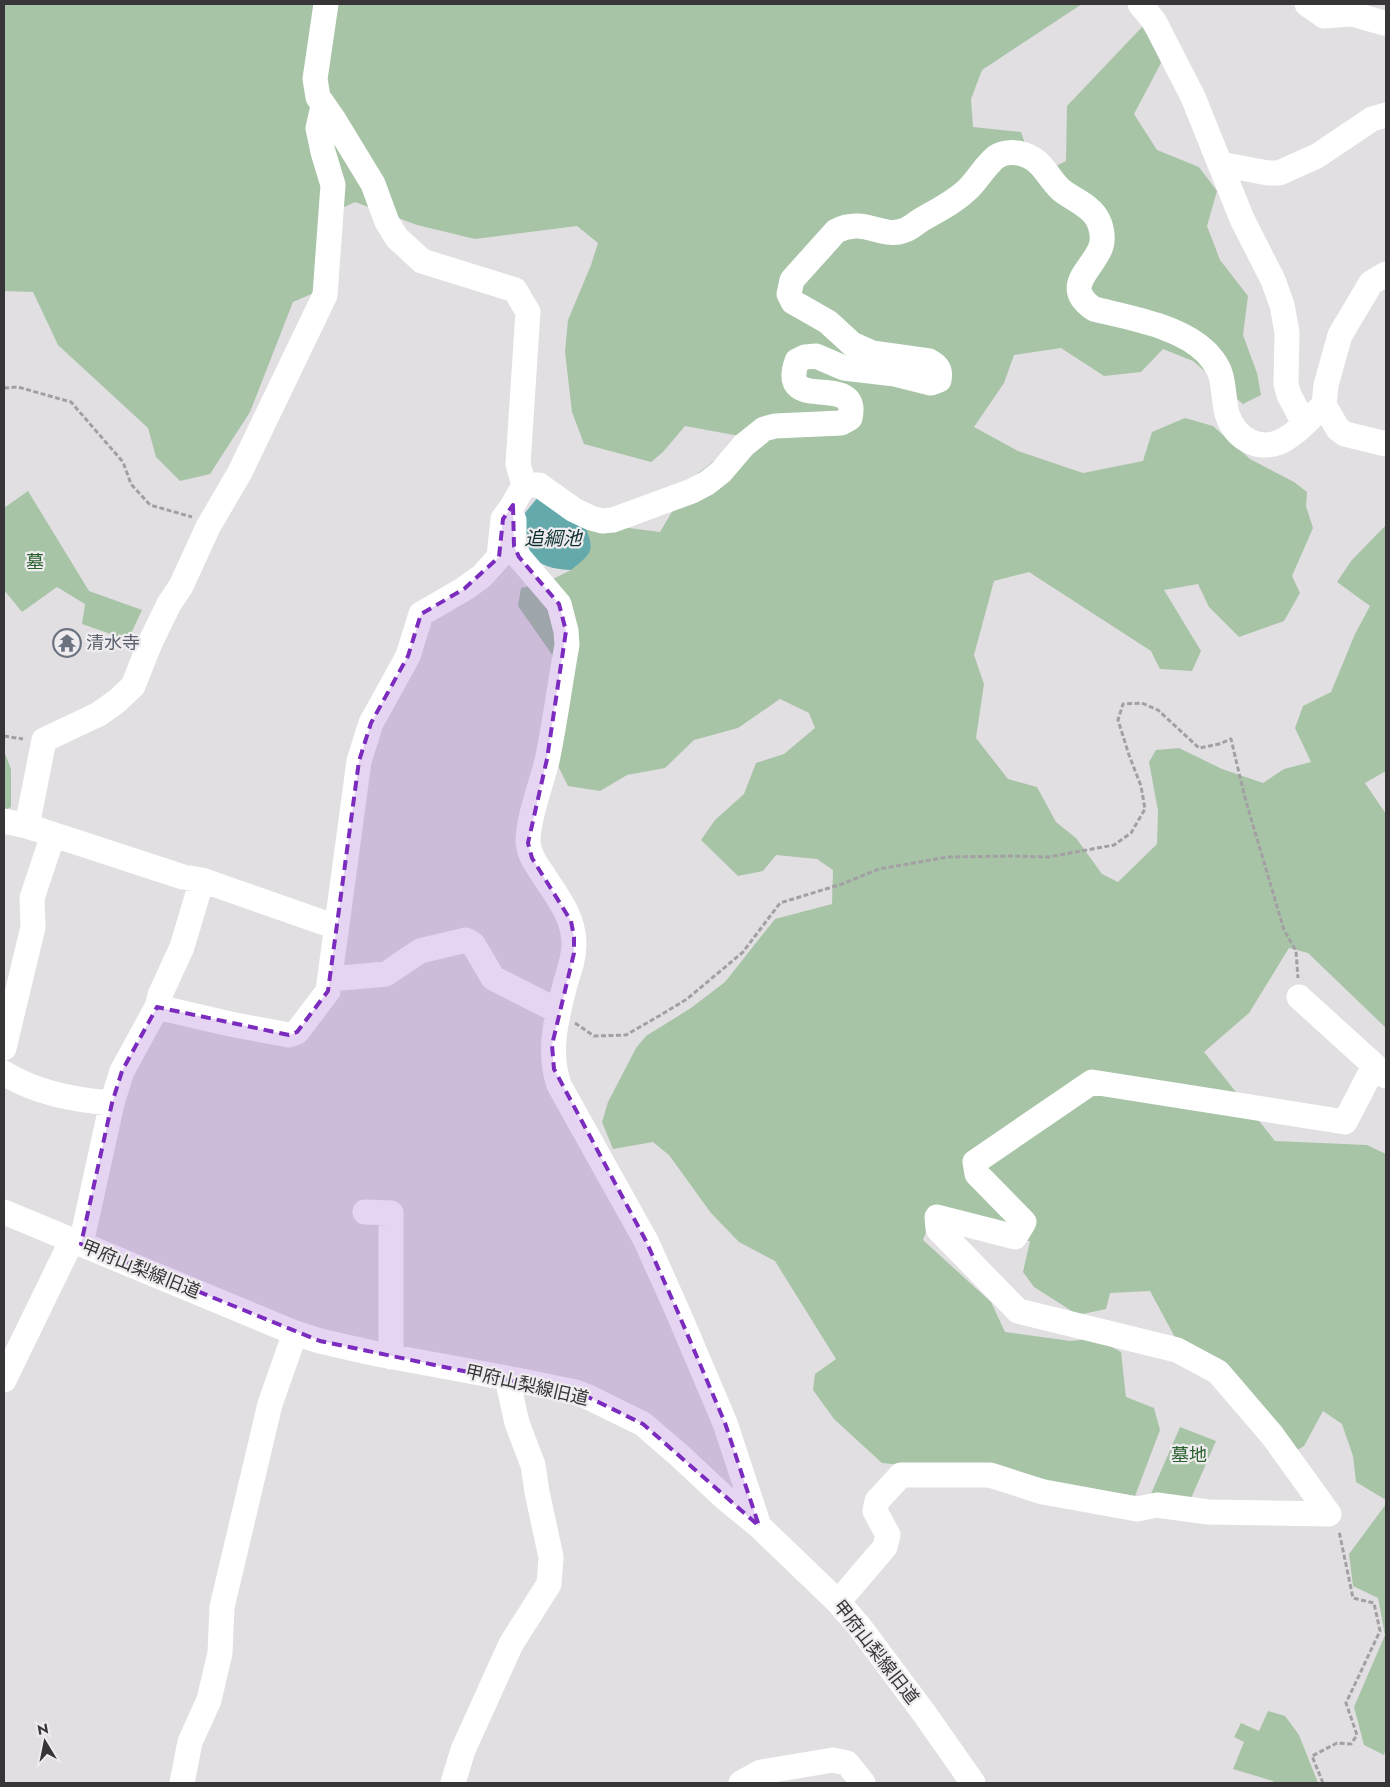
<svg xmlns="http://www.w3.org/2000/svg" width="1390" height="1787" font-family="Jost,'Noto Sans JP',sans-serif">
<rect width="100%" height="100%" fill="#e2dfe2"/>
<path fill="#a7c4a7" d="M4 4H1082L982 70 971 99 973 127 1021 132 1036 176 1066 161 1067 106 1142 27 1160 53 1161 63 1134 114 1157 150 1199 167 1217 191 1207 226 1220 260 1248 296 1243 335 1257 373 1261 395 1243 404 1193 361 1163 349 1141 372 1104 376 1061 348 1014 355 1004 383 974 427 1018 451 1083 473 1143 461 1152 432 1185 418 1213 426 1250 459 1294 482 1307 492 1306 506 1313 528 1292 576 1300 593 1284 621 1239 637 1209 607 1198 584 1164 590 1201 651 1192 671 1160 669 1151 651 1029 572 994 581 974 655 984 684 976 738 1008 779 1037 787 1056 822 1076 838 1102 874 1118 882 1157 844 1158 811 1149 762 1156 750 1179 748 1222 769 1263 783 1284 769 1311 762 1295 728 1303 706 1331 692 1355 634 1370 606 1337 582 1351 561 1386 525V771L1365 783 1386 814V1028L1308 953 1289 948 1249 1013 1204 1052 1275 1141 1367 1145 1386 1154V1500L1356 1482 1353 1456 1342 1424 1323 1411 1304 1446 1291 1454 1177 1341 1150 1291 1110 1293 1106 1309 1078 1315 1034 1287 1023 1272 1030 1241H983L929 1224 923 1240 991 1302 1005 1332 1071 1341 1095 1338 1121 1352 1126 1397 1154 1408 1160 1430 1135 1496 989 1469 932 1468 882 1463 834 1419 813 1390 815 1374 836 1359 775 1261 739 1242 711 1213 669 1155 653 1142 613 1149 602 1122 608 1102 636 1048 646 1036 691 1008 725 982 775 919 832 904 833 870 817 859 776 855 763 871 738 876 701 840 715 820 744 794 756 763 784 754 815 728 809 713 780 699 738 728 694 740 665 768 627 775 600 791 568 786 553 756 565 673 518 606 521 588 547 582 571 570 584 522 660 532 692 478 745 437 685 426 663 452 651 462 584 444 572 412 565 352 568 320 591 265 598 243 577 226 475 239 417 225 355 202 322 217 323 289 293 302 250 412 210 474 180 481 156 457 148 428 58 345 33 292 4 291Z
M28 491 89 591 142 610 128 640 82 624 85 604 57 587 22 612 4 590V508Z
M4 751 11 769V807L4 811Z
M1180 1427 1216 1441 1189 1503 1151 1494Z
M1386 1504V1747L1384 1755 1364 1745 1354 1707 1385 1635 1378 1598 1353 1586 1349 1554Z
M1268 1711 1285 1716 1299 1735 1318 1783H1273V1781L1233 1769 1244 1742 1234 1737 1241 1723 1259 1731Z"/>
<path fill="#64aaad" d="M538 497 584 522C594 551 595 551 571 570 549 569 540 565 523 550L525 513Z"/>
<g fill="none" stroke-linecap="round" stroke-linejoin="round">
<path stroke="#a3a0a3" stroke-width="3" stroke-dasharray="5 2.5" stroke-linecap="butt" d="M4 388 18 387 71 402 123 462 131 484 150 505 192 517
M4 736 23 739
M575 1023 594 1036 626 1035 659 1016 687 999 743 952 780 903 842 884 879 869 948 857 1011 856 1048 857 1114 845 1131 833 1145 809 1141 786 1129 755 1118 720 1123 704 1142 703 1158 710 1199 748 1219 744 1231 739 1245 798 1284 930 1296 951 1298 978
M1323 1783 1312 1756 1337 1743 1351 1744 1357 1735 1346 1703 1380 1631 1374 1603 1353 1598 1339 1531"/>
<path stroke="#fff" stroke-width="25" d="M1140 4 1154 21 1193 97 1242 219 1273 280 1282 305 1287 332 1286 384 1289 395 1304 423
M1307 4 1324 16 1352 14 1384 23
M323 106 318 128 323 152 333 185 325 295 240 472 208 527 181 586 169 604 150 643 133 686 117 701 99 714 44 740 27 826 183 877 202 880 336 927
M1220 164 1268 173H1279L1317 156 1372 119 1386 115
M1386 274 1371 283 1340 335 1326 385 1324 405 1338 429 1345 434 1386 444
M524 485H539L574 510 591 518 602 521 613 520 692 491 707 483 721 472 744 445 764 429 775 426 841 423 850 418C861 370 777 416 797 361L805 357 816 356 844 368 895 374 931 383 939 380C941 370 938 366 929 361L872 353 852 344 828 322 793 302 789 294 792 280 836 231C865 216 882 240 905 230 911 228 916 223 921 220 938 210 955 202 968 189 978 179 985 166 996 157 1002 153 1011 152 1018 153 1042 158 1045 174 1060 189 1071 199 1091 205 1098 220 1102 228 1104 240 1100 249 1090 272 1062 287 1094 309 1130 318 1181 326 1207 353 1213 360 1219 367 1221 376 1224 388 1224 401 1227 414 1236 441 1263 454 1287 438 1301 430 1312 415 1324 405
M514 520V546L519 557 559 604 566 631 567 645C560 683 555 723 547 761 541 785 528 818 528 842 529 854 535 863 542 873 556 895 574 916 574 944 574 957 570 969 566 981 557 1016 547 1050 559 1085L646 1241 677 1310 725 1423 759 1526
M4 821 27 826
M331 979 386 974 420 951 466 940 473 944 493 978 558 1011
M1299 997 1386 1076
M157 1007 230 1024 289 1035 297 1032 328 991 359 761 371 723 408 656 421 614 464 589 482 576 499 557 503 519 513 505 524 485 518 464 528 312 515 290 422 261 397 238 387 222 373 184 334 120 318 97 315 79 326 4
M4 1048 33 927 32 898 53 835
M4 1073C36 1093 74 1100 112 1103
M4 1212 295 1333 320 1341 377 1354 507 1378 575 1392 588 1397 643 1424 680 1456 726 1499 759 1526 838 1602 859 1626 924 1713 973 1783
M365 1212 391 1213V1357
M81 1244 112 1103 122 1071 157 1007 160 995 182 947 202 880
M4 1380 72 1240
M838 1602 885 1547 888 1535 875 1511 877 1501 901 1475H990L1043 1492 1137 1509 1157 1505 1208 1512 1329 1514 1272 1435 1218 1372 1177 1350 1018 1311 938 1229 937 1217 1015 1237 1024 1222 977 1174 975 1162 1092 1082 1345 1122 1374 1066
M182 1783 190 1742 209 1700 220 1653 222 1607 270 1404 295 1333
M453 1783 463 1750 511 1644 549 1584 551 1557 537 1492 533 1465 517 1423 507 1378
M741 1783 761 1772 833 1760 847 1763 863 1783"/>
</g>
<path fill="#7b2cbf" fill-opacity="0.2" stroke="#7b2cbf" stroke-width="4" stroke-dasharray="10 6" stroke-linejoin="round" d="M513 505 514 546 519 557 559 604 566 631 547 759 528 843 532 858 571 921 574 937V953L552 1045 554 1069 646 1241 677 1310 725 1423 759 1526 643 1424 588 1397 320 1341 81 1244 112 1103 122 1071 157 1007 289 1035 297 1032 328 991 359 761 371 723 408 656 421 614 464 589 499 557 503 519Z"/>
<defs>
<symbol id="temple-ring" viewBox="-11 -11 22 22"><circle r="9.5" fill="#efecef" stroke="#6b7280" stroke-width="1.5"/><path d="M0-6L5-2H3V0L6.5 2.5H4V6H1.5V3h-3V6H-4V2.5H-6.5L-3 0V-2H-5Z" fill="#6b7280"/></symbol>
</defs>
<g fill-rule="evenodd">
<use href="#temple-ring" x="51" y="627" width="32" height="32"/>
</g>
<g text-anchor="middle" stroke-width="4.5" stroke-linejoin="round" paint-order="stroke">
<g font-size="18" fill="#285f2c" stroke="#efecef">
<text x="35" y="568">墓</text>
<text x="1189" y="1461">墓地</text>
</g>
<g font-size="18" fill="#5b616d" stroke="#efecef" text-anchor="start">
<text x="86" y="649">清水寺</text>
</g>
<g font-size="18" fill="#373537" stroke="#efecef">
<text transform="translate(141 1269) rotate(22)" y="6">甲府山梨線旧道</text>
<text transform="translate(527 1385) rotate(13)" y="6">甲府山梨線旧道</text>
<text transform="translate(876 1652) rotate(52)" y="6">甲府山梨線旧道</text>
</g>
<g font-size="19" font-style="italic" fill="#0c3031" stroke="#efecef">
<text x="553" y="545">追綱池</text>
</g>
</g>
<rect width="1390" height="1787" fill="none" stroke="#373537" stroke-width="10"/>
<g transform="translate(45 1742) rotate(350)" stroke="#efecef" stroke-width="4" paint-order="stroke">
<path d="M0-4L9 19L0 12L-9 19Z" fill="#373537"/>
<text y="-8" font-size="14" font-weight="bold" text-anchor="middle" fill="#373537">N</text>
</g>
</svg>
